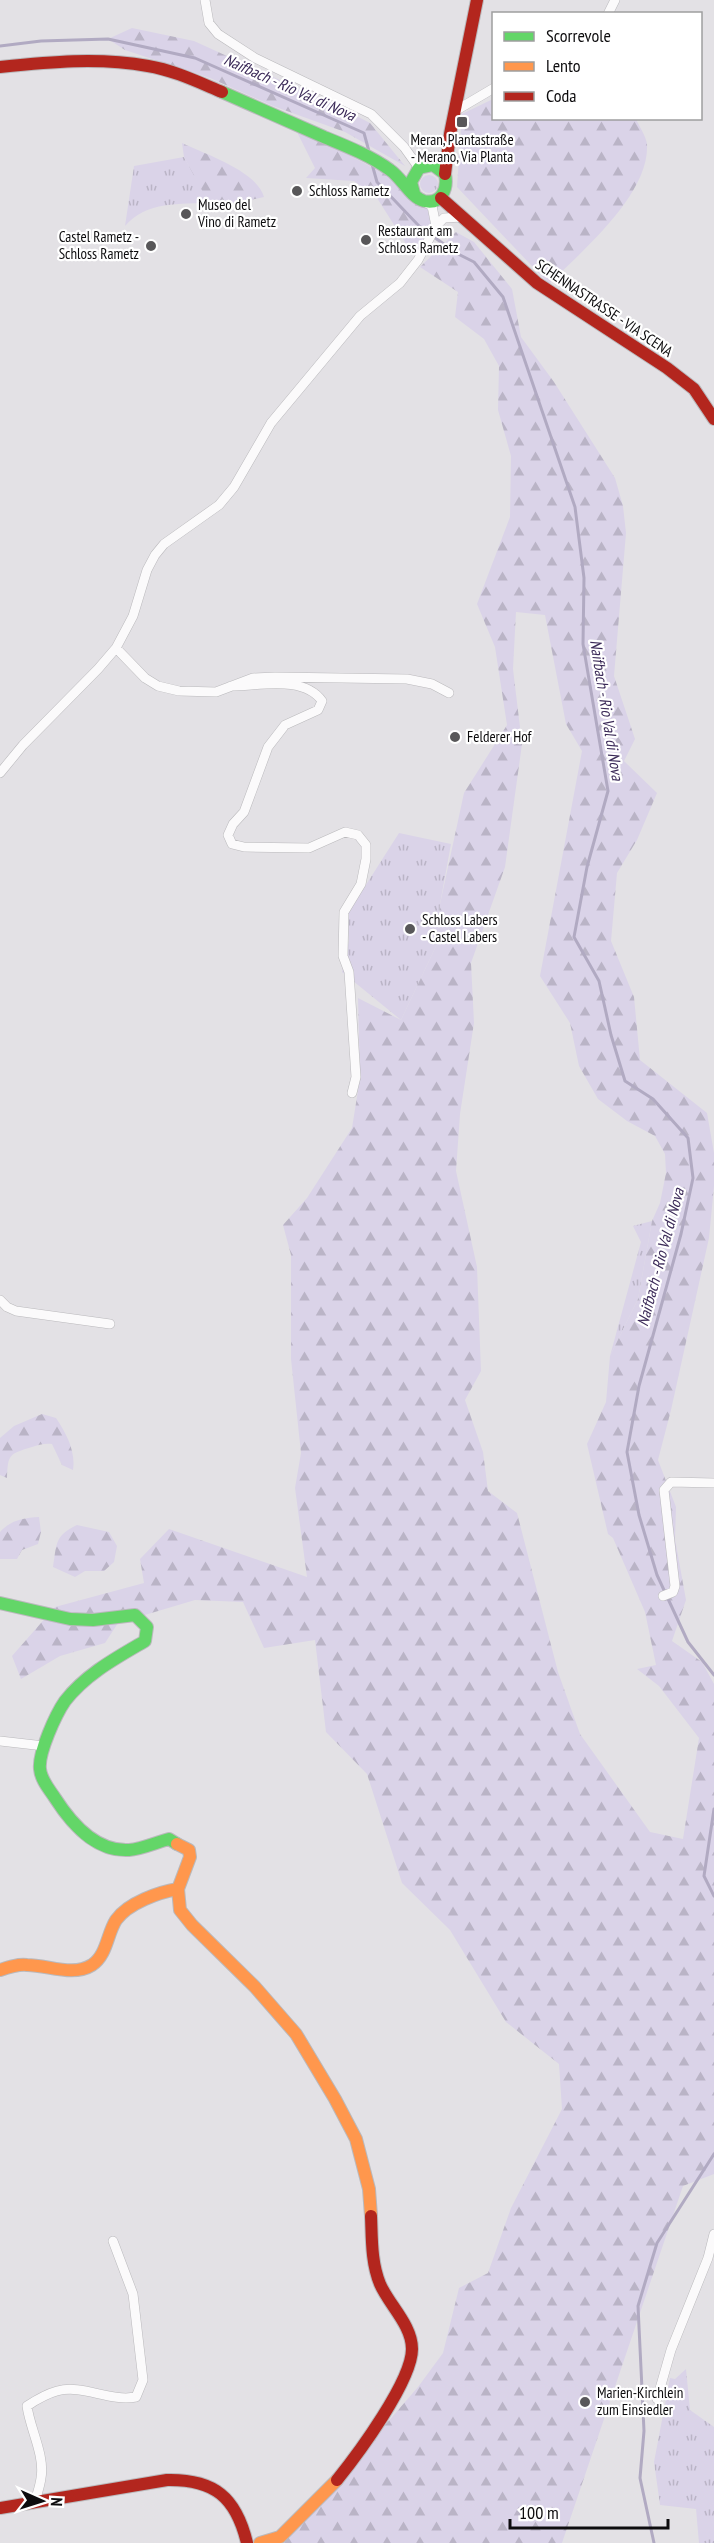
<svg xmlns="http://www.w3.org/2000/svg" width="714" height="2543" font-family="'PT Sans Narrow',sans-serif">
<defs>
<pattern id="grass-tufts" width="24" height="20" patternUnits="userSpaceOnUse" patternTransform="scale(1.5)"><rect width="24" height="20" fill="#dad3e8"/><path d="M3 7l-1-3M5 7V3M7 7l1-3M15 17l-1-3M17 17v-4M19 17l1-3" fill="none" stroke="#bab4c6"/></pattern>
<pattern id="forest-firs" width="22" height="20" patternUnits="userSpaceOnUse" patternTransform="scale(1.5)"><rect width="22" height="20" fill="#dad3e8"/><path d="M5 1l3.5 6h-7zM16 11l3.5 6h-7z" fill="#bab4c6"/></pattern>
</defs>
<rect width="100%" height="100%" fill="#e3e1e5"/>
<path fill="url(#grass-tufts)" d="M184 157 210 203C181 204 146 201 125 226L134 166Z
M420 184a9 9 0 1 1 18 0a9 9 0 1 1-18 0Z
M399 833 451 844 440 904 437 944 401 1020 342 972 349 941 348 913Z
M652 1221 638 1299 610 1356 641 1242 633 1226Z
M686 2369 690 2410 714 2427V2543H699L696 2509 660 2505 654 2462 670 2378 675 2379Z"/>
<path fill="url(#forest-firs)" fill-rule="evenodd" d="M132 28 194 41 339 107 370 123 405 166 345 132 273 106 210 78 125 50 108 39Z
M493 99 494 118 636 119C639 126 646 136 647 144 650 194 582 251 549 284L457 187 462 114Z
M296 130C322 142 428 189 432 216 434 229 422 243 415 254L410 250 377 198 354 181 306 178 315 168Z
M182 143C205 154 257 171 264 197L224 206 211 207 184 157Z
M456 232 474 242 512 289 521 337 554 382 615 478 623 506 626 533 614 676 635 739 624 761 657 793 637 840 617 873 611 941 634 997 640 1060 707 1113 714 1153V1186L709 1238 671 1410 658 1460 676 1507 675 1539 686 1600 672 1641 702 1662 714 1684V2174L683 2186 562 2543H283L418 2387 443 2353 459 2288 488 2273 511 2208 562 2109 559 2064 506 2022 450 1930 402 1883 367 1774 326 1732 315 1640 264 1648 243 1602 195 1600 118 1623 105 1643 60 1656 21 1679 12 1656 55 1607 144 1583 140 1559 169 1529 307 1577 295 1488 301 1453 291 1359V1255L283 1225 307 1198 352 1128 360 1078 358 998 401 1020 437 944 440 904 464 793 507 725 495 647 477 604 510 517 511 456 498 410 499 366 484 339 455 317 458 292 420 267ZM516 612 545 615 566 724 582 751 540 976 570 1023 579 1066 598 1099 627 1121 655 1136 665 1154 666 1173 660 1203 652 1221 638 1299 610 1356 606 1402 587 1444 608 1534 613 1538 645 1612 656 1665 637 1669 659 1686 699 1738 683 1839 650 1832 580 1734 558 1672 517 1513 488 1491 483 1452 465 1400 481 1371 477 1267 456 1171 460 1114 474 1023 471 963 505 867 522 744 513 669Z
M42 1414 56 1418C66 1433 76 1451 73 1470L62 1465 52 1444C44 1443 39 1445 32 1447 9 1454 8 1454 7 1478L0 1475V1438L14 1426Z
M39 1517 41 1532 38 1544 22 1550 17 1559H0V1532C11 1520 23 1518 39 1517Z
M77 1525 109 1532 117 1546 114 1562 104 1571H85L75 1577 53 1567C57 1544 54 1536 77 1525Z"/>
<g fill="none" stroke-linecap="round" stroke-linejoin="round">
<path stroke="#b1aac2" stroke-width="3" d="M0 46 41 41 108 39 195 58 364 133 370 155
M372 164 377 182 419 226 456 253 474 262 503 297 575 507 584 578 583 644 608 791 587 867 574 937 599 981 611 1035 625 1081 653 1099 688 1138 693 1178 681 1234 639 1386 627 1452 639 1515 657 1575 688 1642 714 1675
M714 1809 704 1876 714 1896
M654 2543 640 2478 644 2431 638 2306 657 2243 714 2154"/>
<defs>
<path id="street" d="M205 0 209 23 218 34 255 58 371 114 404 147 419 168
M608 14 615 0
M455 111 494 88
M423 201 432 206 436 226
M116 648 145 678 158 686 179 691 216 692 253 678 275 677 407 679 432 684 449 693
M231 686C259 686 304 675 322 701L318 710 285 725 268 747 244 812 233 824 228 835 232 844 244 847 309 848 345 832 358 835 366 845V859L361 884 344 912 343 956 349 972 356 1077 352 1093
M0 773 23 745 98 669 116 648 133 616 147 570 155 555 164 544 219 505 234 487 271 423 360 316 400 283 418 260 436 226 444 218 463 217
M0 1300 7 1307 16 1311 110 1324
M663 1596 673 1592 675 1586 664 1490 671 1482 714 1483
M0 1741 44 1746
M657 2399 671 2350 708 2258 714 2234
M35 2502C37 2494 40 2486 41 2478 45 2455 30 2429 27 2406 36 2400 46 2394 57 2391 83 2384 109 2402 136 2397L143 2380 133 2294 113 2241"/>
<path id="fast" d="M222 92C256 107 290 122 324 137 346 146 371 156 390 170 402 178 410 197 424 201 442 205 448 188 445 174L433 165 419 168 411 182 414 193
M0 1603 70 1619 93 1620 135 1615 147 1627 145 1641C116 1658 86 1674 65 1701 56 1714 38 1753 40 1769 41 1780 49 1789 55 1798 71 1823 95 1852 129 1850 142 1849 157 1842 169 1839L177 1844"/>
<path id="slow" d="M178 1889 180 1910 192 1925 255 1987 296 2034 335 2099 356 2139 369 2189 371 2216
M0 1970C9 1967 18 1964 27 1965 48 1965 73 1977 92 1965 107 1955 107 1934 116 1920 128 1903 159 1892 178 1889L190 1857 189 1850 177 1844
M260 2543 280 2537 337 2480"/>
<path id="jam" d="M0 67C49 62 98 57 148 66 173 70 198 82 222 92
M445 174 450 134 477 0
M441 198 537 283 667 368 694 389 714 419
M337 2480C358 2454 412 2381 412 2349 412 2325 389 2305 380 2284 371 2262 372 2238 371 2216
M0 2508 167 2480C214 2479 236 2497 247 2543"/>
</defs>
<use href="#street" stroke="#bab9bc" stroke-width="10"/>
<use href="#fast" stroke="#bab9bc" stroke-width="14"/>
<use href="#slow" stroke="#bab9bc" stroke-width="14"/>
<use href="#jam" stroke="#bab9bc" stroke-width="14"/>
<use href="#street" stroke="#fbfafb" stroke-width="9"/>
<use href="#fast" stroke="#63d668" stroke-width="12"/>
<use href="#slow" stroke="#ff974d" stroke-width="12"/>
<use href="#jam" stroke="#b3261e" stroke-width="12"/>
</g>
<g fill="#585759" stroke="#fff" stroke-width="2">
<rect x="456" y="116" width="12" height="12" rx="3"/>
<circle cx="297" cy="191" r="6"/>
<circle cx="186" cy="214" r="6"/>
<circle cx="366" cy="240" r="6"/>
<circle cx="151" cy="246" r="6"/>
<circle cx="455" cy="737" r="6"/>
<circle cx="410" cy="929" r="6"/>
<circle cx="585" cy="2402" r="6"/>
</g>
<g text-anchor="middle" stroke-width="4.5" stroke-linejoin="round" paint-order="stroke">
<g font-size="15" fill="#0d0c0e" stroke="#fff" text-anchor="start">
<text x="462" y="145" text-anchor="middle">Meran, Plantastraße<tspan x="462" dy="17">- Merano, Via Planta</tspan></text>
<text x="309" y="196">Schloss Rametz</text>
<text x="198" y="210">Museo del<tspan x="198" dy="17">Vino di Rametz</tspan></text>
<text x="378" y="236">Restaurant am<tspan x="378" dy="17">Schloss Rametz</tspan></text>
<text x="139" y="242" text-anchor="end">Castel Rametz -<tspan x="139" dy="17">Schloss Rametz</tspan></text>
<text x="467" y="742">Felderer Hof</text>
<text x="422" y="925">Schloss Labers<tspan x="422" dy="17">- Castel Labers</tspan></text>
<text x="597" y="2398">Marien-Kirchlein<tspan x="597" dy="17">zum Einsiedler</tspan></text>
</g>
<g font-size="15" fill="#0d0c0e" stroke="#fff">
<text transform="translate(604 308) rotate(34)" y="5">SCHENNASTRASSE - VIA SCENA</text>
</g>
<g font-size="16" font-style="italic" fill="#3b2a58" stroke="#fff">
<text transform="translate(290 87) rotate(24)" y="6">Naifbach - Rio Val di Nova</text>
<text transform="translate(607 710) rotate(81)" y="6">Naifbach - Rio Val di Nova</text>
<text transform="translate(660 1257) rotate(-75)" y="6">Naifbach - Rio Val di Nova</text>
</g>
</g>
<rect x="492" y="12" width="210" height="108" fill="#ffffff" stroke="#9e9e9f" stroke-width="1.5"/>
<rect x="504" y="32" width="30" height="9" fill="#63d668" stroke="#9e9e9f" stroke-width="1.5"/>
<text x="546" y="42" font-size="18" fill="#0d0c0e">Scorrevole</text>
<rect x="504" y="62" width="30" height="9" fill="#ff974d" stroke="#9e9e9f" stroke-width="1.5"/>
<text x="546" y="72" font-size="18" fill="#0d0c0e">Lento</text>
<rect x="504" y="92" width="30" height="9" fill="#b3261e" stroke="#9e9e9f" stroke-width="1.5"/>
<text x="546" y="102" font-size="18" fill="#0d0c0e">Coda</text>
<g transform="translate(42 2501) rotate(93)" stroke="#ffffff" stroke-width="4.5" paint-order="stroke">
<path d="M0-4.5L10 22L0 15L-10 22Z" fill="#0d0c0e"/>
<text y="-9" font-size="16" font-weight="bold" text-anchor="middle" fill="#0d0c0e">N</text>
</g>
<path d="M510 2519v9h158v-9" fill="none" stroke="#0d0c0e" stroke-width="3"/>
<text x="519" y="2519" font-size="18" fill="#0d0c0e" stroke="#ffffff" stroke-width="4.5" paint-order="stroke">100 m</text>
</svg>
